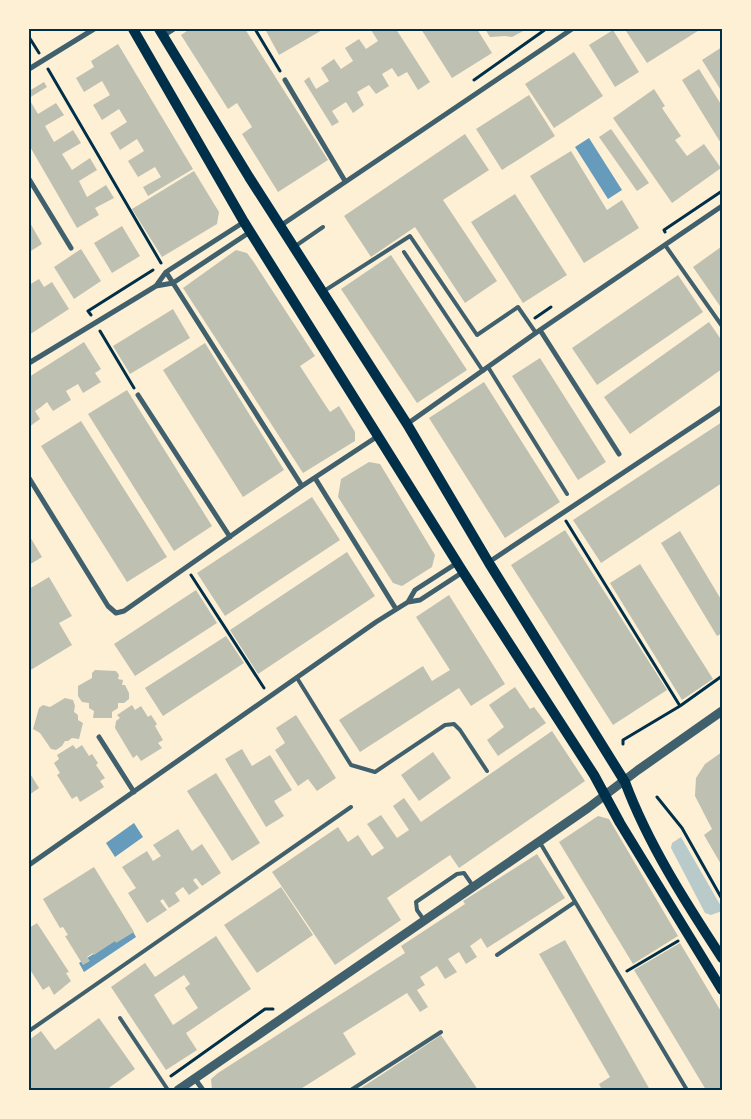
<svg xmlns="http://www.w3.org/2000/svg" width="751" height="1119" font-family="Karla,sans-serif">
<rect width="100%" height="100%" fill="#fdf0d5"/>
<path fill="#b9caca" d="M681 837 722 908V911L711 915 705 913 671 848 672 843Z"/>
<path fill="#669bbc" d="M589 138 622 190 608 199 575 147Z
M134 823 143 837 115 857 106 843Z
M132 930 136 937 84 972 79 963Z"/>
<path fill="#bec0b2" fill-rule="evenodd" d="M190 29H245L328 160 278 192 242 134 252 127 237 103 228 109 181 35Z
M265 29H324L279 55Z
M373 29H396L430 82 418 90 407 72 398 77 392 68 382 74 389 86 376 94 369 85 357 92 364 105 353 113 346 102 332 111 339 122 332 126 304 81 309 77 316 89 329 81 321 68 334 59 341 69 353 61 345 48 359 39 366 49 378 41 371 30Z
M421 29H477L492 53 452 78Z
M485 29H527L512 37 505 36 490 37Z
M629 29H701L647 63 626 31Z
M613 30 639 72 615 87 589 45Z
M118 44 193 169 148 196 143 187 161 177 155 167 138 177 128 161 144 151 137 139 120 150 110 133 127 122 119 109 102 120 93 105 110 95 102 81 84 92 76 78 94 67 91 61Z
M722 47V92L702 60Z
M574 52 603 96 554 128 525 84Z
M699 69 722 106V145L682 80Z
M44 82 47 87 29 98V91Z
M654 89 665 106 662 108 681 136 675 140 687 156 704 144 721 168 672 203 613 118Z
M529 95 555 136 502 170 476 129Z
M29 99 38 114 56 103 64 115 45 126 54 142 73 130 81 143 62 154 72 170 90 158 94 165 97 170 79 181 87 197 106 185 114 198 95 208 99 215 77 228 29 145Z
M611 129 649 183 637 191 599 137Z
M465 134 489 170 443 200 497 281 465 303 415 227 371 257 344 216Z
M571 151 607 210 622 200 639 228 584 263 530 176Z
M194 171 219 212 217 224 162 257 132 209Z
M515 194 567 275 523 303 471 222Z
M29 221 42 244 29 252Z
M122 226 140 256 112 273 94 243Z
M721 247 722 248V309L693 267Z
M81 249 101 281 74 299 54 267Z
M236 250 247 253 253 261 315 356 300 366 322 400 330 412 339 406 355 432V441L303 473 183 288Z
M391 255 467 370 417 403 341 289Z
M678 275 703 312 597 385 572 348Z
M39 279 44 287 52 282 69 309 29 335V285Z
M173 309 190 338 130 374 113 346Z
M709 322 722 341V369L630 434 604 397Z
M84 342 101 369 95 373 101 382 83 393 78 384 66 391 71 400 53 411 47 402 41 407 35 411 40 419 29 427V377Z
M205 343 284 470 243 497 163 370Z
M540 358 606 462 578 480 512 376Z
M484 382 560 502 505 538 429 418Z
M127 390 212 526 174 551 88 414Z
M81 421 167 557 127 582 41 446Z
M722 422V483L601 563 573 520Z
M369 462 380 464 435 555 432 567 402 586 393 583 338 497 341 479Z
M312 497 340 540 225 616 197 573Z
M565 530 667 690 613 725 511 565Z
M680 531 722 601V633L717 636 661 543Z
M29 535 42 557 29 565Z
M347 552 375 596 258 674 230 630Z
M640 564 713 679 682 700 610 583Z
M49 577 72 616 59 623 72 645 29 671V589Z
M196 590 217 623 135 676 114 644Z
M449 595 505 684 471 706 459 688 360 752 339 720 423 666 432 681 450 670 416 617Z
M226 636 244 663 163 716 145 688Z
M95 670 116 671 119 675 118 679 123 680 122 685H125L129 693V699L124 703H118V708L112 712V718H93L94 711 89 708V703L82 702 78 696V686L92 678V673Z
M515 687 530 709 534 707 546 723 498 756 487 740 504 727 489 705Z
M65 698 73 700 75 706 74 712 78 715V720L83 723 79 739 72 738 68 741H65L62 746 56 750 51 749 40 733 33 729 39 708 43 705 50 707Z
M132 705 135 710 141 706 148 717 151 715 157 724 155 726 163 740 158 743 162 748 141 761 137 755 133 758 115 728 116 721 120 718 117 715Z
M296 715 336 778 317 791 308 779 298 786 275 750 285 743 276 728Z
M552 731 585 781 459 868 450 855 387 898 401 920 335 965 272 872 338 827 348 842 358 835 372 856 384 848 367 824 381 815 397 838 409 830 393 806 404 798 421 822Z
M73 745 76 749 82 745 89 756 92 754 98 763 96 765 105 778 100 781 104 787 80 802 77 796 72 799 57 775 60 773 54 763 59 759 57 755Z
M242 749 252 766 270 755 292 790 274 801 284 816 266 827 225 759Z
M433 752 451 778 419 801 401 775Z
M722 752V866L704 835 712 829 695 796 696 778 705 764Z
M29 772 39 788 29 795Z
M216 773 260 843 232 861 187 791Z
M598 816 609 819 678 936 633 964 559 842Z
M178 829 192 851 202 844 221 873 202 886 196 878 193 880 199 888 189 895 183 887 175 893 180 901 169 908 163 899 160 901 167 910 147 923 128 893 136 888 122 867 147 851 153 861 161 856 153 845Z
M537 854 565 898 487 948 481 938 470 946 477 957 466 964 459 952 448 959 457 972 445 979 437 966 420 977 425 985 417 990 428 1007 420 1012 407 993 343 1033 356 1054 299 1090H212L211 1079 218 1073 405 953 401 946 465 904 463 901Z
M94 867 134 932 116 943 115 941 94 955 93 953 87 957 90 961 83 965 65 936 68 935 63 927 60 928 43 899Z
M281 887 313 935 257 973 224 925Z
M37 923 69 972 66 973 71 981 54 995 49 986 43 990 29 968V928Z
M216 936 251 989 186 1033 197 1050 166 1070 111 987 145 963 155 977ZM184 975 190 984 185 988 198 1008 173 1025 154 995Z
M565 940 650 1090H602L599 1084 610 1077 539 954Z
M680 943 722 1013V1090H706L634 970Z
M99 1018 135 1069 106 1090H29V1040L41 1031 55 1050Z
M441 1035 478 1090H358L381 1075Z"/>
<g fill="none" stroke-linecap="round" stroke-linejoin="round">
<path stroke="#003049" stroke-width="3" d="M255 29 280 71
M29 37 39 53
M48 69 161 263
M474 80 546 29
M665 232 664 230 722 191
M91 315 88 311 153 270
M535 318 551 307
M100 331 134 388
M566 521 680 706
M191 575 264 688
M623 744V740L680 706 722 676
M657 797 682 828 722 899
M627 971 678 941
M171 1076 265 1009H273"/>
<path stroke="#3f606c" stroke-width="4" d="M665 245 722 326
M294 247 323 227
M404 252 483 371
M324 291 410 236 477 335 518 307 536 333
M488 367 567 494
M297 678 351 765 375 772 445 725 454 724 460 730 487 771
M539 841 687 1090
M424 920 417 910 416 902 457 874 464 873 473 886
M497 955 575 902
M120 1018 168 1090
M29 1031 351 807
M351 1090 441 1032"/>
<path stroke="#3f606c" stroke-width="5" d="M163 36 174 29
M29 69 94 29
M285 80 345 181
M29 179 71 248
M280 226 572 29
M166 272 302 486
M156 286 173 283 250 232
M540 330 619 454
M29 363 156 286 166 272 244 222
M138 395 230 537
M407 424 540 330 722 206
M29 478 108 606 116 613 124 611 302 486 378 436
M315 478 396 609
M489 562 722 407
M408 602 415 590 457 563
M99 737 134 792
M29 865 376 622 408 602 420 600 463 572
M195 1079 203 1090"/>
<path stroke="#3f606c" stroke-width="9" d="M178 1090 588 808 638 770 722 711"/>
<path stroke="#003049" stroke-width="10" d="M133 29 244 222 463 572 594 775 620 823 722 990
M159 29 249 177 407 424 489 563 625 782C648 844 686 903 722 958"/>
</g>
<rect width="751" height="1119" fill="none" stroke="#fdf0d5" stroke-width="60"/>
<rect x="30" y="30" width="691" height="1059" fill="none" stroke="#003049" stroke-width="2"/>
</svg>
